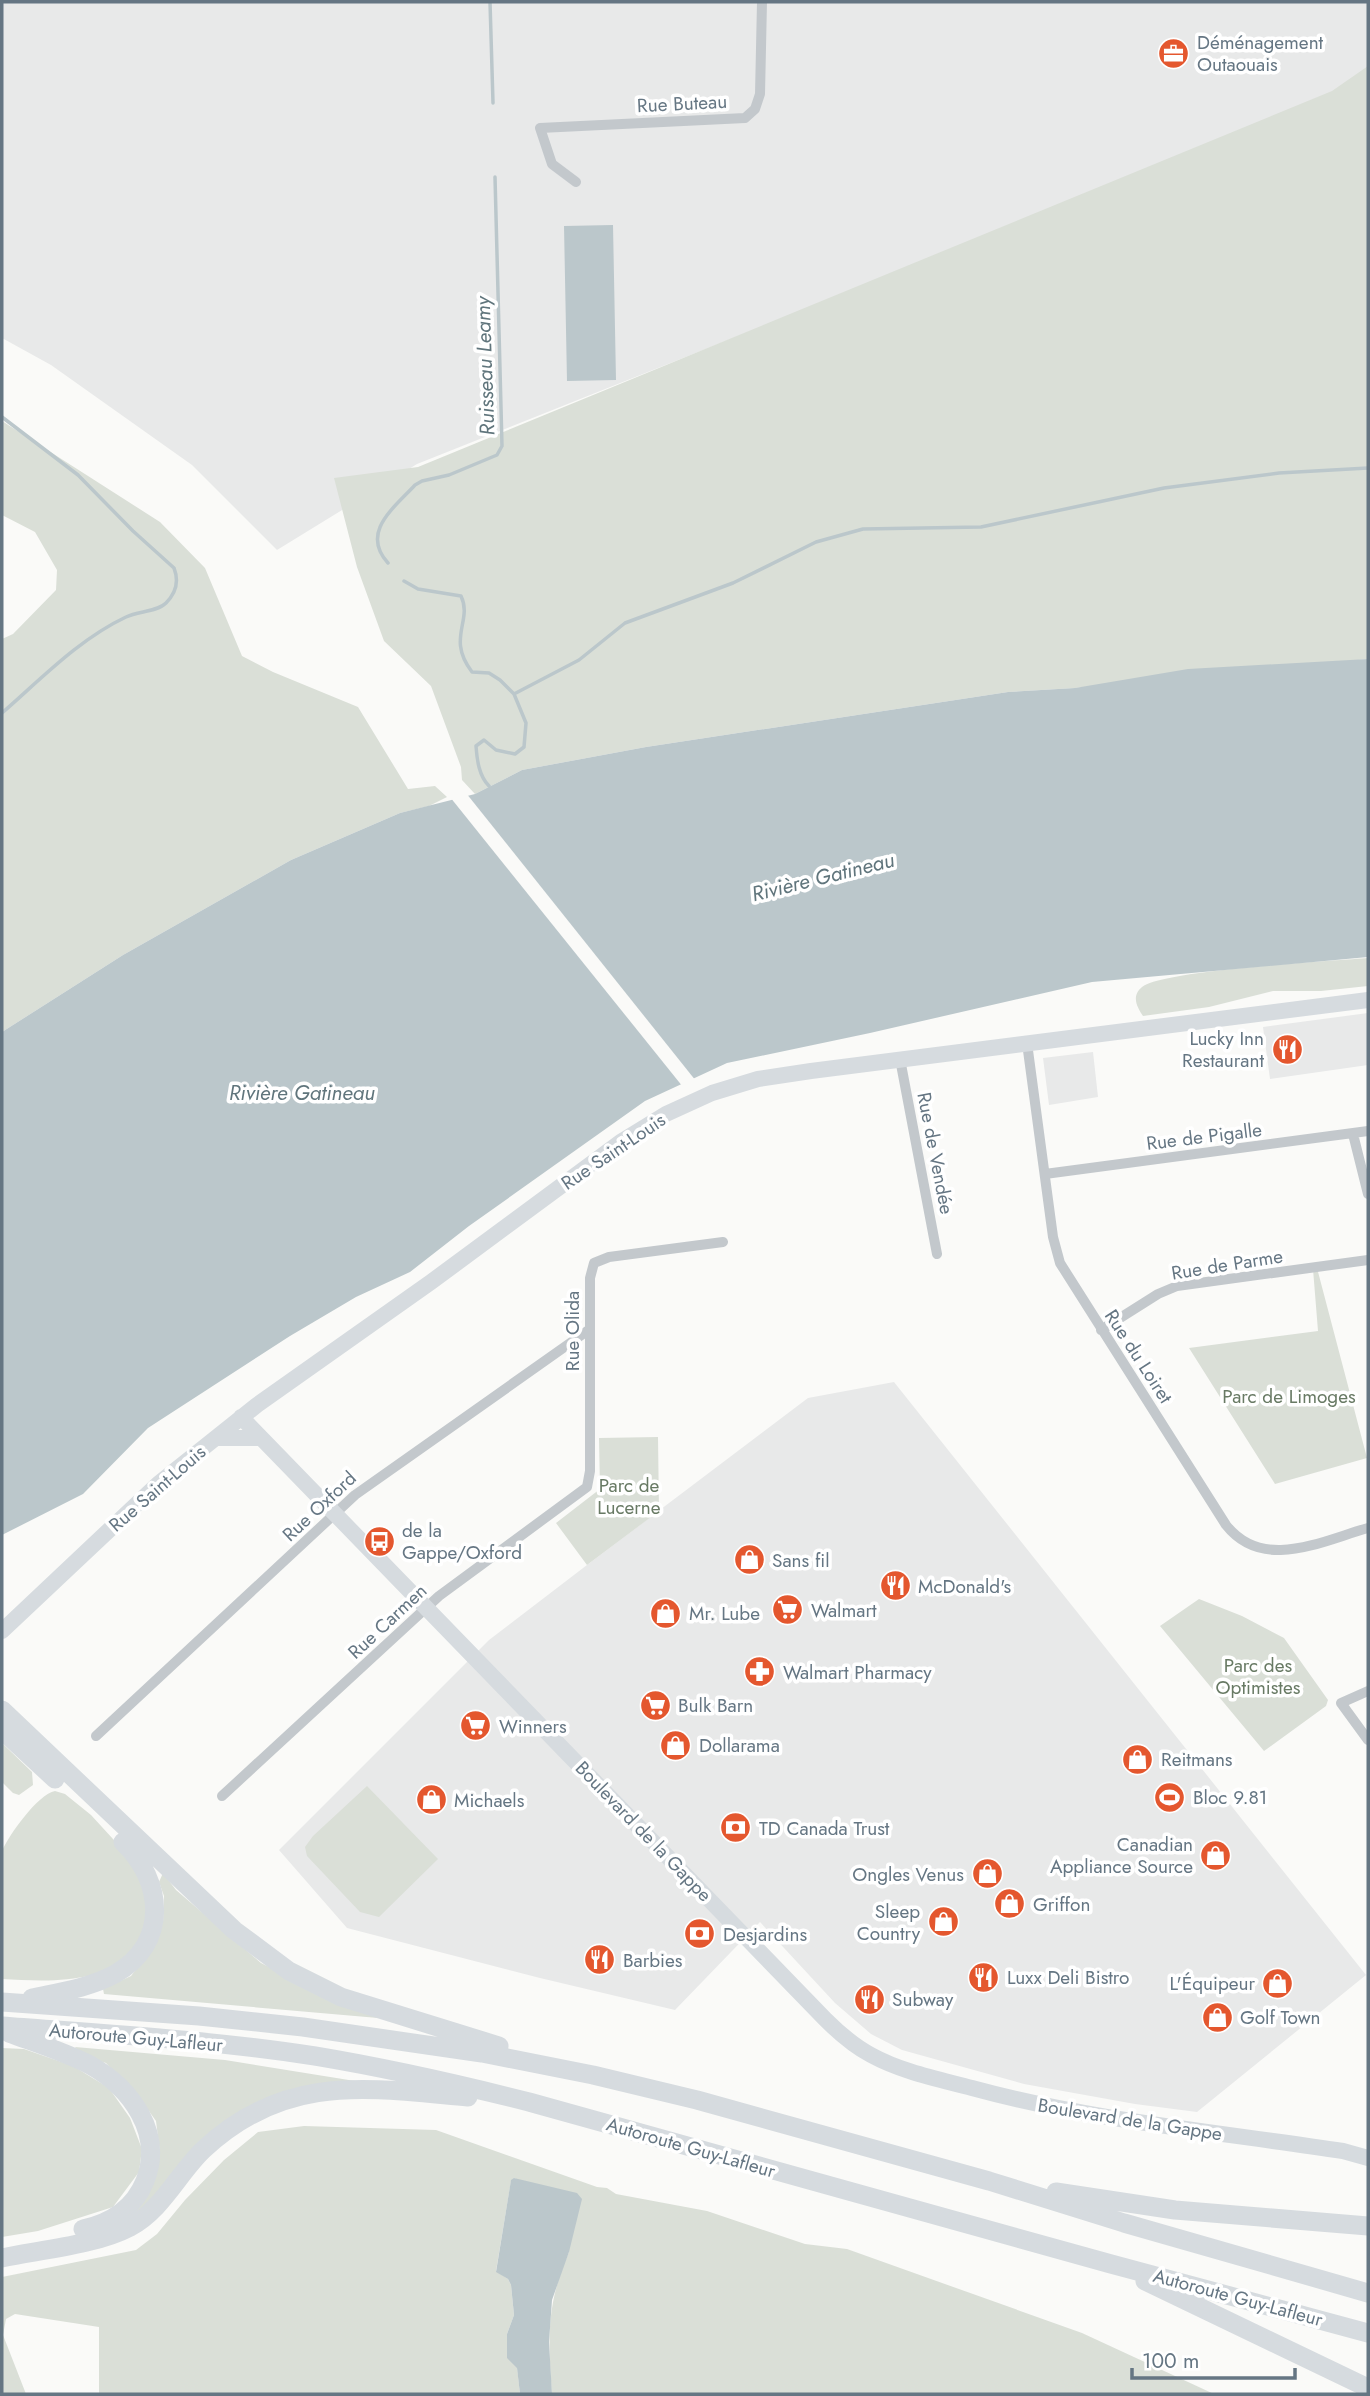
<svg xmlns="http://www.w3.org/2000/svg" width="1370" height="2396" font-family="Jost,sans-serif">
<rect width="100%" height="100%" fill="#fafaf8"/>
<path fill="#e8e9e9" d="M2 2H1368V76L1222 143 417 464 277 550 192 465 51 365 2 338Z
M1368 1013V1065L1270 1079 1263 1027Z
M1093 1052 1098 1097 1049 1105 1043 1058Z
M894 1382 1366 1975 1197 2112 1135 2104 1024 2084 902 2050 871 2034 835 2003 760 1922 675 2010 540 1978 347 1928 279 1850 489 1640 587 1565 808 1398Z"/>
<path fill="#dadfd7" d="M1368 66V659L1075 688 1008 692 646 747 522 770 475 794 462 780 461 767 431 686 384 641 357 567 334 478 418 467 1332 91Z
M2 421 160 522 205 568 242 656 273 672 358 707 408 789 435 786 447 797 429 806 400 813 291 860 123 955 2 1032V639L13 634 56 590 57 570 35 532 2 515Z
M1368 958V986L1321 991H1273L1209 1007 1143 1016C1137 1007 1131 996 1142 987 1162 970 1332 961 1368 958Z
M1317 1268 1367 1458 1275 1484 1189 1348 1318 1331 1313 1269Z
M658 1437 659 1511 587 1565 556 1523 600 1489 599 1438Z
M1199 1599 1242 1616 1284 1638 1328 1700 1326 1706 1264 1751 1160 1626Z
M2 1743 32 1772 33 1785 19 1795 13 1793 2 1782Z
M367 1786 438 1859 379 1917 360 1912 307 1856 305 1847 313 1836Z
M55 1791 65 1794 91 1815 135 1863 151 1918C145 1928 140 1942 132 1951 102 1986 43 1981 2 1979V1851C9 1835 38 1794 55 1791Z
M163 1873 176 1890 261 1963 329 1997 378 2018 104 1994 103 1989 131 1976 150 1951 163 1922 164 1896 159 1882Z
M75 2047 225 2060 355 2081 227 2120 135 2221 115 2229 150 2183 160 2153 156 2121 146 2107 106 2063 81 2055Z
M2 2048 24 2049 73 2066 109 2088 130 2118 142 2149 139 2172 113 2207 38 2231 2 2237Z
M304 2126 436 2130 597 2187 607 2188 616 2194 707 2211 805 2244 847 2249 1082 2333 1214 2394H552C548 2338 546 2305 569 2252L515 2178 511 2181 496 2271 508 2279 511 2285 514 2315 507 2334 517 2367 520 2394H99V2327L15 2314 6 2319 3 2335 26 2394H2V2277L136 2250 157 2234 185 2200 224 2160 258 2132Z"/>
<path fill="#bbc7cb" d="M613 225 616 380 567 381 564 226Z
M1368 659V957L1092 982 870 1033 727 1063 645 1101 469 1226 410 1272 356 1297 290 1336 148 1428 83 1494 2 1535V1032L123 955 291 860 400 813 475 794 522 770 646 747 1008 692 1075 688 1188 669Z
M514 2178 577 2193 582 2199 569 2252 552 2300 549 2342 552 2394H520L517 2368 507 2358V2334L514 2315 511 2285 508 2279 496 2272 511 2180Z"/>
<path fill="#fafaf8" d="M466 793 696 1081 683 1087 450 797Z"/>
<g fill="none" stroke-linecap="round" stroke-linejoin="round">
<path stroke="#bbc7cb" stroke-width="3.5" d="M490 2 493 103
M2 417 78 475 133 531 174 568C179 581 176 593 166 603 157 612 138 611 126 617 79 639 40 680 2 713
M388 563C360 532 394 508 415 485L422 481 449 475 497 455 502 446 495 177
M404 581 418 589 461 596C473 621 446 638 472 672L489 673 500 680 514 694 526 723 524 747 515 754 496 750 484 740 476 746C477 760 479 776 489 786
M514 694 579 660 625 623 733 583 816 542 863 529 981 527 1164 488 1279 473 1368 468"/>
<path stroke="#c3c8cc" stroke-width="10" d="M576 182 552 164 540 128 745 118 755 109 760 94 762 2
M1027 1043 1053 1237 1060 1263 1226 1525C1263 1572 1321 1541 1368 1528
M900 1059 937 1254
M1353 1134 1368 1194
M1045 1174 1368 1131
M1101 1330 1158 1294 1177 1286 1368 1260
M1368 1691 1341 1703 1368 1740
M96 1736 355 1495 590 1329
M222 1796 439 1596 587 1487 590 1471V1278L594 1263 609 1257 723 1242"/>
<path stroke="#d6dbdf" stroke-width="16" d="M241 1417 825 2019C839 2033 854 2046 871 2055 902 2072 938 2079 972 2088 1093 2121 1219 2132 1343 2151L1368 2158
M216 1438H260
M2 1631 158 1484 257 1405 431 1282 622 1141 666 1114 712 1093 758 1079 811 1071 1368 1000"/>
<path stroke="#d6dbdf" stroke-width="19" d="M2 1710 234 1930 289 1971 341 1997 499 2046
M2 1730 55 1779
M32 1998C60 1992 89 1988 115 1974 169 1944 164 1881 123 1842
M2 2002 199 2016 303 2027 482 2053 593 2075 697 2100 989 2181 1124 2223 1368 2293
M2 2026C107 2034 211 2040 315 2056 387 2068 458 2084 529 2102L1111 2264 1368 2333
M9 2033C36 2043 65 2052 90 2065 131 2088 164 2133 145 2181 134 2208 111 2223 83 2229
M1056 2192 1175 2210 1368 2226
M2 2258C40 2250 96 2245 130 2227 162 2210 178 2174 203 2150 285 2073 366 2088 468 2097
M1145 2281 1368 2388"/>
</g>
<defs>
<symbol id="office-disc" viewBox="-11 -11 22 22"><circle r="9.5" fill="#e4572e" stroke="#fff"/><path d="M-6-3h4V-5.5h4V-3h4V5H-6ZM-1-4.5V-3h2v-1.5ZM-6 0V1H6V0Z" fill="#fff"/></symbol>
<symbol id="restaurant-disc" viewBox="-11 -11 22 22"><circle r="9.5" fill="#e4572e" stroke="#fff"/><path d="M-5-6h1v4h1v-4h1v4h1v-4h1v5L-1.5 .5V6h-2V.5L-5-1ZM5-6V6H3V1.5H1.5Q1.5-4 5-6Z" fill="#fff"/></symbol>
<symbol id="bus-disc" viewBox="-11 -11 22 22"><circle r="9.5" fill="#e4572e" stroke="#fff"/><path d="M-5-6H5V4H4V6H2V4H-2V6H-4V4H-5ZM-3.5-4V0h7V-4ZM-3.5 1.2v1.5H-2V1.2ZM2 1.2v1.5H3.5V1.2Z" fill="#fff"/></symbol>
<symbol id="shop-disc" viewBox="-11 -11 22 22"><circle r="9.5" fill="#e4572e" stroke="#fff"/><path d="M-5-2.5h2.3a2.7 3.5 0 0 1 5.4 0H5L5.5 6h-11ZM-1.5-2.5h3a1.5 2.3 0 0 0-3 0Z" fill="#fff"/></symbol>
<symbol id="supermarket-disc" viewBox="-11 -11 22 22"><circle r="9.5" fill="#e4572e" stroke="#fff"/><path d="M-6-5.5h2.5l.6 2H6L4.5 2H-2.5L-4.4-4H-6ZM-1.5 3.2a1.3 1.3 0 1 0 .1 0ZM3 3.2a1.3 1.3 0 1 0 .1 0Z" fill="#fff"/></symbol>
<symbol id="pharmacy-disc" viewBox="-11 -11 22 22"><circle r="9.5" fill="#e4572e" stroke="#fff"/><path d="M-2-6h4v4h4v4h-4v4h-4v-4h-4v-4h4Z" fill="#fff"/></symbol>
<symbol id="stadium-disc" viewBox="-11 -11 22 22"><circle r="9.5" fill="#e4572e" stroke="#fff"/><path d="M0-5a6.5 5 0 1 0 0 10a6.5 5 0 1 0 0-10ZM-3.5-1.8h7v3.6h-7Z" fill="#fff"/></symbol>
<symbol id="bank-disc" viewBox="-11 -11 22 22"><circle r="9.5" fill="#e4572e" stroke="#fff"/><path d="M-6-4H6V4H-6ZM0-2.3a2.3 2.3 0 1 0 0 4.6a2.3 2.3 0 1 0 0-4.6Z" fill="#fff"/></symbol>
</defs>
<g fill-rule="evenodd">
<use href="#office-disc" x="1156" y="36" width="35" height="35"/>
<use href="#restaurant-disc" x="1270" y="1032" width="35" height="35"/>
<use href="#bus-disc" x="362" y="1524" width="35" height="35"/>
<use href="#shop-disc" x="732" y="1542" width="35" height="35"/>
<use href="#restaurant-disc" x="878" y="1568" width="35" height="35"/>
<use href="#supermarket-disc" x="770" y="1592" width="35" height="35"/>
<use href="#shop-disc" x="648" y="1596" width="35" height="35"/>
<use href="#pharmacy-disc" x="742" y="1654" width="35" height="35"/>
<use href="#supermarket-disc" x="638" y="1688" width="35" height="35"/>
<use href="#supermarket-disc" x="458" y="1708" width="35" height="35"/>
<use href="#shop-disc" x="658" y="1728" width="35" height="35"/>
<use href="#shop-disc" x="1120" y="1742" width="35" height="35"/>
<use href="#stadium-disc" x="1152" y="1780" width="35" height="35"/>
<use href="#shop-disc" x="414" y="1782" width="35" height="35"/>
<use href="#bank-disc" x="718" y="1810" width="35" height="35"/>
<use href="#shop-disc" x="1198" y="1838" width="35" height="35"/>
<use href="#shop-disc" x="970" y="1856" width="35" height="35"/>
<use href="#shop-disc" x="992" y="1886" width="35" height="35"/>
<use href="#shop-disc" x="926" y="1904" width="35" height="35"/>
<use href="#bank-disc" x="682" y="1916" width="35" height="35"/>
<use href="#restaurant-disc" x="582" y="1942" width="35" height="35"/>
<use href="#restaurant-disc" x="966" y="1960" width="35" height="35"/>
<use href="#shop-disc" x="1260" y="1966" width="35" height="35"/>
<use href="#restaurant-disc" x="852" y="1982" width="35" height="35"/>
<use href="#shop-disc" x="1200" y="2000" width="35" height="35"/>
</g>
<g text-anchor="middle" stroke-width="7" stroke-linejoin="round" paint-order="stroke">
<g font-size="19" fill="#657683" stroke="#fff" text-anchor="start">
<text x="1197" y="49">Déménagement<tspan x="1197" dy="22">Outaouais</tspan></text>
<text x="1264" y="1045" text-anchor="end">Lucky Inn<tspan x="1264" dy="22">Restaurant</tspan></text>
<text x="402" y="1537">de la<tspan x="402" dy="22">Gappe/Oxford</tspan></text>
<text x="772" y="1567">Sans fil</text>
<text x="918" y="1593">McDonald's</text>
<text x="811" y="1617">Walmart</text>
<text x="689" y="1620">Mr. Lube</text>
<text x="783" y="1679">Walmart Pharmacy</text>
<text x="678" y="1712">Bulk Barn</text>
<text x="499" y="1733">Winners</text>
<text x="699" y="1752">Dollarama</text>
<text x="1161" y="1766">Reitmans</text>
<text x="1193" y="1804">Bloc 9.81</text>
<text x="454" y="1807">Michaels</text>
<text x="759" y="1835">TD Canada Trust</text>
<text x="1193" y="1851" text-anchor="end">Canadian<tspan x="1193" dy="22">Appliance Source</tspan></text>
<text x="964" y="1881" text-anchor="end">Ongles Venus</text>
<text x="1033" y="1911">Griffon</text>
<text x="920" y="1918" text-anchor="end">Sleep<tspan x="920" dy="22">Country</tspan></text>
<text x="723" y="1941">Desjardins</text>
<text x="623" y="1967">Barbies</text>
<text x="1007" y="1984">Luxx Deli Bistro</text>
<text x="1255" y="1990" text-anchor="end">L'Équipeur</text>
<text x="892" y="2006">Subway</text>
<text x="1240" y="2024">Golf Town</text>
</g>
<g font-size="19" fill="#657683" stroke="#fff">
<text transform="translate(682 103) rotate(-3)" y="7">Rue Buteau</text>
<text transform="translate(1204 1136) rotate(-7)" y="7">Rue de Pigalle</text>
<text transform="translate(613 1151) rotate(-34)" y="7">Rue Saint-Louis</text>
<text transform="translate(936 1153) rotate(79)" y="7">Rue de Vendée</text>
<text transform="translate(1227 1264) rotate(-9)" y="7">Rue de Parme</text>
<text transform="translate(572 1331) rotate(-90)" y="7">Rue Olida</text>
<text transform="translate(1139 1356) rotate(57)" y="7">Rue du Loiret</text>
<text transform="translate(157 1488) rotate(-41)" y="7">Rue Saint-Louis</text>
<text transform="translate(319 1506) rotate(-43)" y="7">Rue Oxford</text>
<text transform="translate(387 1621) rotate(-43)" y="7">Rue Carmen</text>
<text transform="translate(644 1831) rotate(46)" y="7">Boulevard de la Gappe</text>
<text transform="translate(136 2037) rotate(5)" y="7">Autoroute Guy-Lafleur</text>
<text transform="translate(1130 2119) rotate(9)" y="7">Boulevard de la Gappe</text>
<text transform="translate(691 2147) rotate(16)" y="7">Autoroute Guy-Lafleur</text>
<text transform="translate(1238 2297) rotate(15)" y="7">Autoroute Guy-Lafleur</text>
</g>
<g font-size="19" fill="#687a64" stroke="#fff">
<text x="1289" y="1403">Parc de Limoges</text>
<text x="629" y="1492">Parc de<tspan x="629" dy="22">Lucerne</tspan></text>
<text x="1258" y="1672">Parc des<tspan x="1258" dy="22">Optimistes</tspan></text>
</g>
<g font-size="21" font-style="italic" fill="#60757c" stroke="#fff">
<text transform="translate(485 366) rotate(-92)" y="7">Ruisseau Leamy</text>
<text transform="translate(823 877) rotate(-14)" y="7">Rivière Gatineau</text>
<text x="302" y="1100">Rivière Gatineau</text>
</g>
</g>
<rect width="1370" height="2396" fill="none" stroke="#657683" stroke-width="7"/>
<path d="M1132 2368v10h163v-10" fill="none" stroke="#657683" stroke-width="3.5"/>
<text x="1142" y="2368" font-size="21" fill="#657683" stroke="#ffffff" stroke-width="5" paint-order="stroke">100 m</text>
</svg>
